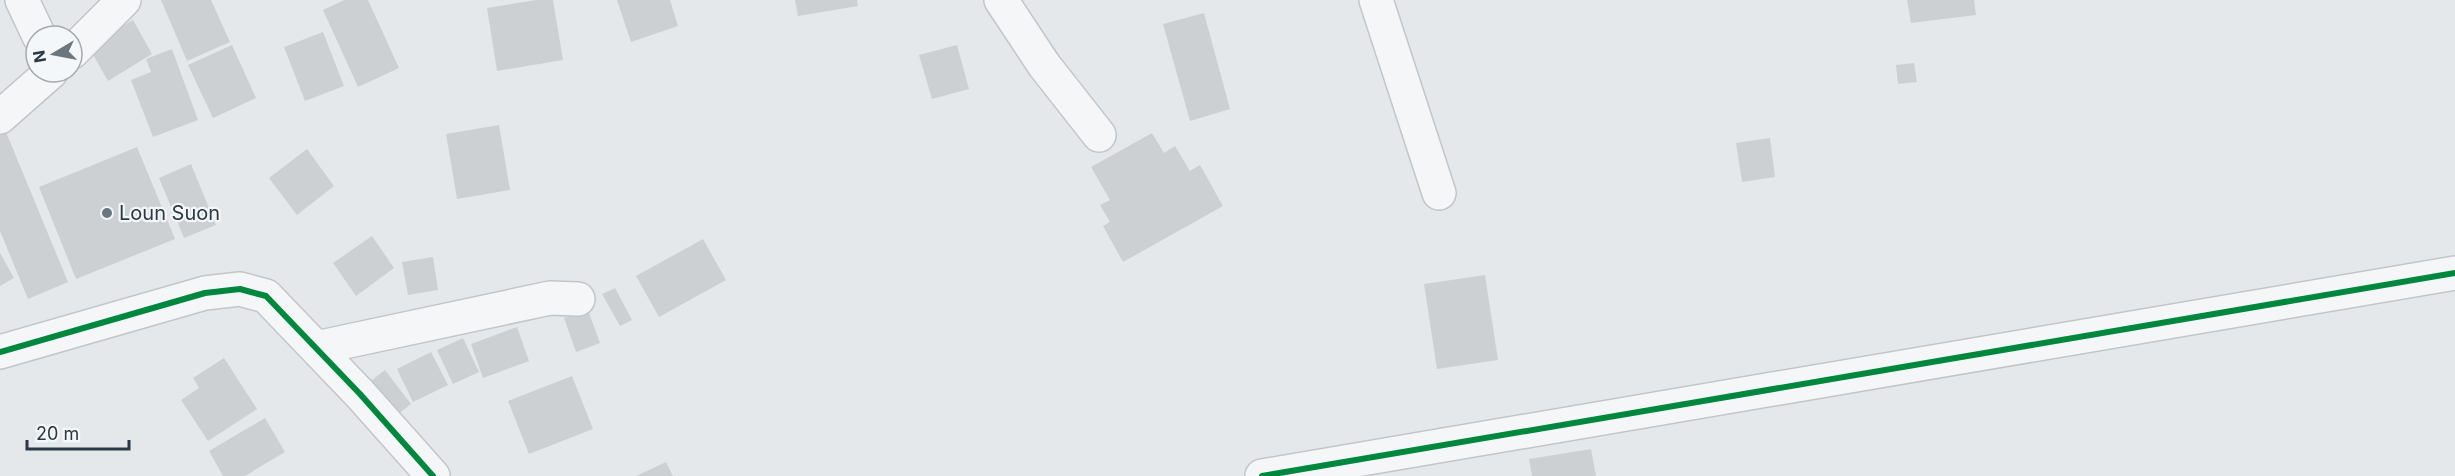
<svg xmlns="http://www.w3.org/2000/svg" width="2455" height="476" font-family="Inter,sans-serif">
<rect width="100%" height="100%" fill="#e5e8ea"/>
<path fill="#cdd0d3" d="M161 0H211L230 42 187 61Z
M344 0H368L399 68 358 87 323 10Z
M536 0H553L563 60 497 71 487 8Z
M617 0H670L678 26 631 42Z
M795 0H857L858 6 798 16Z
M1907 0H1974L1976 15 1911 23Z
M1204 13 1230 109 1190 121 1163 24Z
M133 20 152 54 108 81 88 46Z
M323 32 344 86 305 101 284 47Z
M232 45 256 98 213 118 188 65Z
M957 45 969 89 932 99 919 55Z
M172 49 198 120 153 137 131 80 151 72 146 59Z
M1914 63 1917 82 1898 84 1896 65Z
M499 125 510 190 457 199 446 134Z
M6 132 68 282 28 299 0 231V135Z
M1152 133 1164 153 1175 146 1190 171 1200 165 1223 206 1123 262 1103 226 1110 222 1100 205 1110 200 1091 167Z
M1770 138 1775 177 1742 182 1736 143Z
M137 147 175 239 76 279 39 187Z
M307 149 334 186 297 215 269 178Z
M191 164 216 225 184 238 159 178Z
M372 236 394 268 356 296 333 263Z
M703 239 726 280 659 317 636 276Z
M0 253 14 278 0 286Z
M433 257 438 290 408 295 402 262Z
M1485 275 1498 360 1437 369 1424 284Z
M615 288 632 320 620 326 602 294Z
M588 310 600 343 576 352 564 318Z
M517 327 529 361 483 378 471 344Z
M463 338 479 372 453 384 437 350Z
M431 352 448 385 413 402 397 369Z
M224 358 257 409 208 441 181 400 199 388 193 378Z
M385 370 411 404 389 421 363 387Z
M572 376 593 429 529 454 508 401Z
M265 418 285 452 245 476H223L209 451Z
M1591 449 1596 476H1532L1529 459Z
M666 462 673 476H636Z"/>
<g fill="none" stroke-linecap="round" stroke-linejoin="round">
<defs>
<path id="minor" d="M22 0 39 36
M1001 0 1044 65 1099 135
M1376 0 1439 193
M316 348 550 298 578 299
M0 352 205 293 240 289 266 296 360 394 433 476
M1262 476 2455 273"/>
<path id="tertiary" d="M72 52 124 0
M0 117 51 72"/>
</defs>
<use href="#minor" stroke="#c3c6c8" stroke-width="36"/>
<use href="#tertiary" stroke="#c3c6c8" stroke-width="36"/>
<use href="#minor" stroke="#f4f6f7" stroke-width="33"/>
<use href="#tertiary" stroke="#f4f6f7" stroke-width="33"/>
<defs>
<path id="cycleway" d="M0 352 205 293 240 289 266 296 360 394 433 476
M1262 476 2455 273"/>
</defs>
<use href="#cycleway" stroke="#f3f7f9" stroke-width="10"/>
<use href="#cycleway" stroke="#00873e" stroke-width="6"/>
</g>
<circle fill="#6b767f" stroke="#f3f7f9" stroke-width="2" cx="107" cy="213" r="6"/>
<g text-anchor="middle" stroke-width="4.5" stroke-linejoin="round" paint-order="stroke">
<g font-size="20" fill="#2a3945" stroke="#f3f7f9" text-anchor="start">
<text x="119" y="220">Loun Suon</text>
</g>
</g>
<g transform="translate(54 54) rotate(260)"><circle r="28" fill="#f3f7f9" stroke="#a3abb1" stroke-width="1.5"/>
<path d="M0-4.5L10 22L0 15L-10 22Z" fill="#6b767f"/>
<text y="-9" font-size="16" font-weight="bold" text-anchor="middle" fill="#2a3945">N</text>
</g>
<path d="M27 440v9h102v-9" fill="none" stroke="#2a3945" stroke-width="3"/>
<text x="36" y="440" font-size="18" fill="#2a3945" stroke="#f3f7f9" stroke-width="4.5" paint-order="stroke">20 m</text>
</svg>
